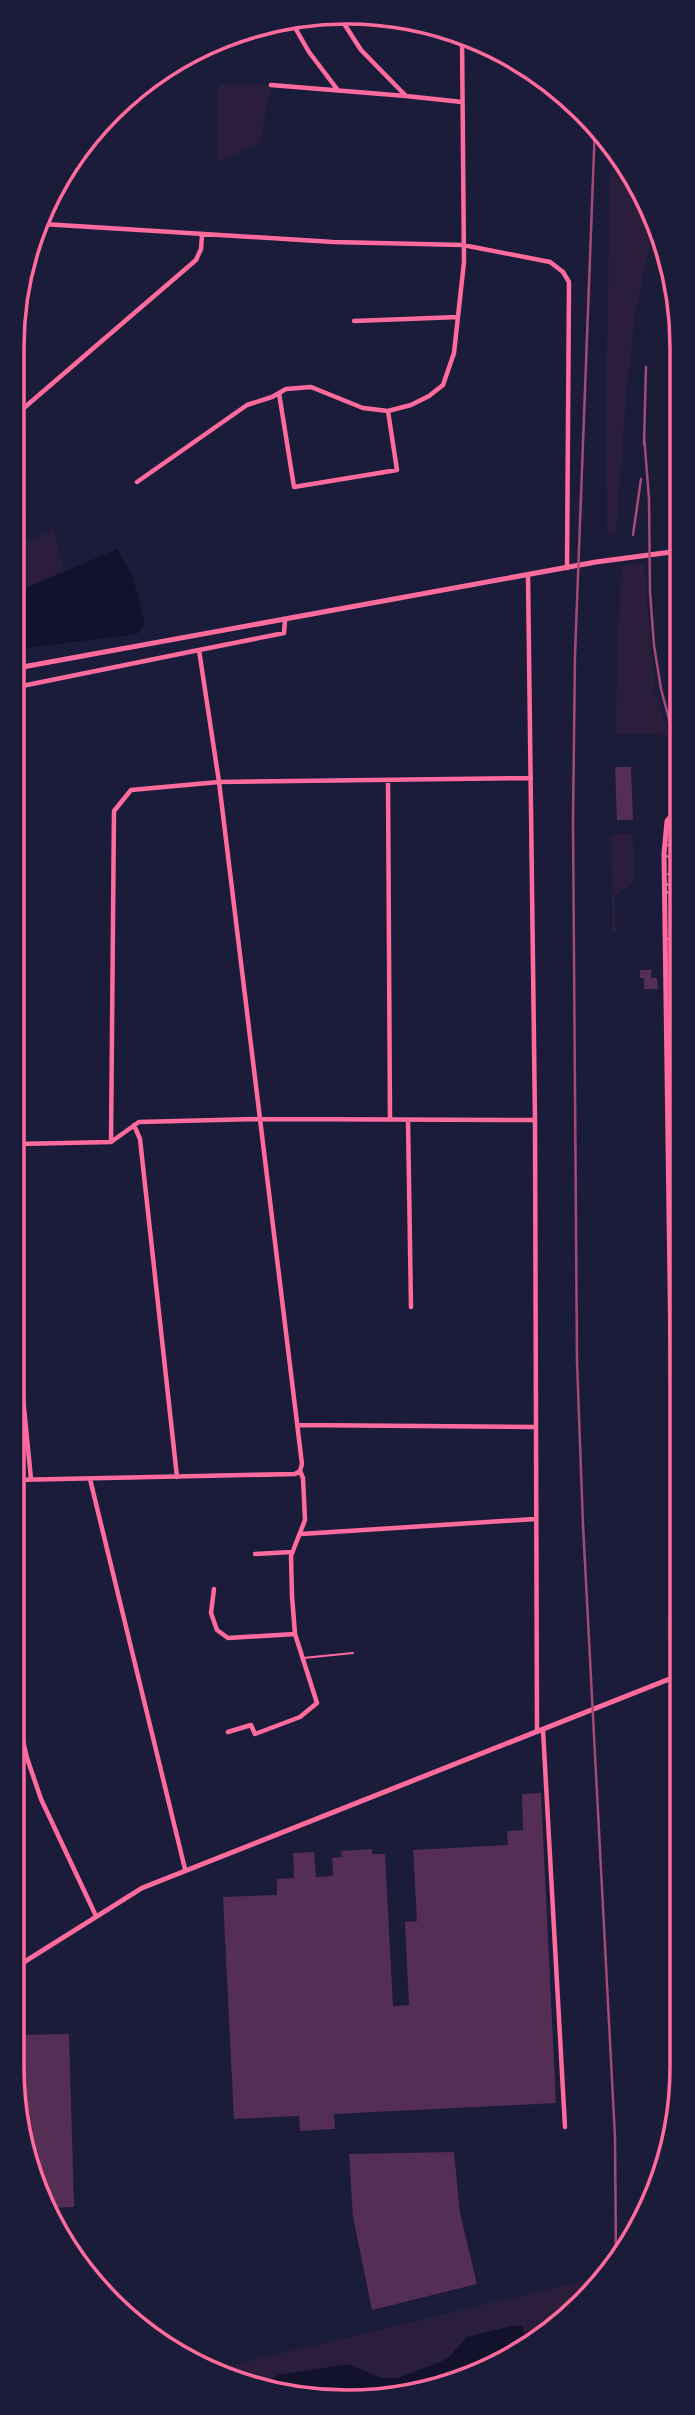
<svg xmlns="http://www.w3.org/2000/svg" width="695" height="2415" font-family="'DejaVu Sans',sans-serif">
<rect width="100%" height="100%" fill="#1b1b3a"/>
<path fill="#2a1e3b" d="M219 85H271L260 143 217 163Z
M611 148 648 200 655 222 636 309 627 386 616 535H607L606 383Z
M54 530 63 571 18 591V545Z
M644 563 654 688 669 735 615 734 621 566Z
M633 833 634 883 615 896 616 932H612L611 834Z
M607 2275 551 2334 435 2391 325 2402 208 2371Z"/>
<path fill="#12122b" d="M117 549 132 576 144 619 143 626 137 634 17 649 18 592Z
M511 2326H522L528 2345 435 2391 325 2402 270 2387V2380L278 2375 342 2365H351L381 2378H398L440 2362 450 2356 467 2337Z"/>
<path fill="#542f53" d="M615 767H631L633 820H617Z
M640 970H651V978H657L658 989H644V978H640Z
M541 1793 556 2103 334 2114 335 2129 300 2131 299 2116 234 2119 223 1897 277 1895V1879L294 1878 293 1853 314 1852 316 1877 333 1876 332 1858 342 1857 341 1851 372 1849V1854H385L393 2006 409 2005 405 1922 417 1921 413 1850 508 1845 507 1831 523 1830 522 1794Z
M69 2034 74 2207 46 2208 38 2195 20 2106 17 2035Z
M454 2152 460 2213 477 2284 372 2310 353 2217 349 2154Z"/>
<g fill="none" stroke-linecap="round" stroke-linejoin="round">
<path stroke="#ff6b9d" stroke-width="2" d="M668 845 679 852
M667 856 679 863
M668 874 679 881
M666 884 678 889
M667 892 679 898
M667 940 679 934
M303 1658 353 1653"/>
<path stroke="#ff6b9d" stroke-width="4.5" d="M290 19 309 52 337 89
M341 19 361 50 406 96 462 102
M271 85 406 96
M43 224 333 242 463 245 550 262 563 272 569 282 567 568
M354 321 458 317
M279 393 294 487 397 470 388 411
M18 413 196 260 201 249 202 235
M137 482 247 405 272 397 286 389 311 387 363 408 388 411 411 405 429 396 443 385 454 353 464 262 462 36
M528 576 535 1120 537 1732
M17 687 199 650
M388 781 390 1119
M408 1120 411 1307
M134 1125 140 1139 177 1477
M111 1142 114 811 131 790 219 782 531 778
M16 1144 111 1142 139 1122 261 1119 535 1120
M15 1317 31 1479
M298 1425 535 1427
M90 1479 185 1869
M14 1480 295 1474 300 1471
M301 1534 535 1519
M255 1554 292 1552
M214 1589 211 1613 217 1630 228 1638 295 1634
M14 1703 27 1758 41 1799 96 1916
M543 1730 565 2127
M228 1732 251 1725 255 1734 300 1717 317 1703 295 1634 292 1596 291 1556 305 1520 303 1478 300 1471 302 1464 219 782 199 650 284 633 285 620"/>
<path stroke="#ff6b9d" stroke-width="5" d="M677 1660 671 1641 673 1499 664 854 667 821 679 806
M13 1969 142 1888 677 1676"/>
<path stroke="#ff6b9d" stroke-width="5" d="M17 668 596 562 679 551"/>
<path stroke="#a44b75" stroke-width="2.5" d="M595 125 575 655 573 821 577 1361 583 1525 615 2137 616 2265
M644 435 649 499 650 592 654 645 661 689 679 756
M644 444 646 367
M633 535 641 479"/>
</g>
<path d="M0 0H695V2415H0ZM347 24H347A323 323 0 0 1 670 347V2067A323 323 0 0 1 347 2390H347A323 323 0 0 1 24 2067V347A323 323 0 0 1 347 24Z" fill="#1b1b3a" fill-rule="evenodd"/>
<path fill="none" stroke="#ff6b9d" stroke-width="3.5" d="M347 24H347A323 323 0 0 1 670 347V2067A323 323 0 0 1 347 2390H347A323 323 0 0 1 24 2067V347A323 323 0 0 1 347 24Z"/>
</svg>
